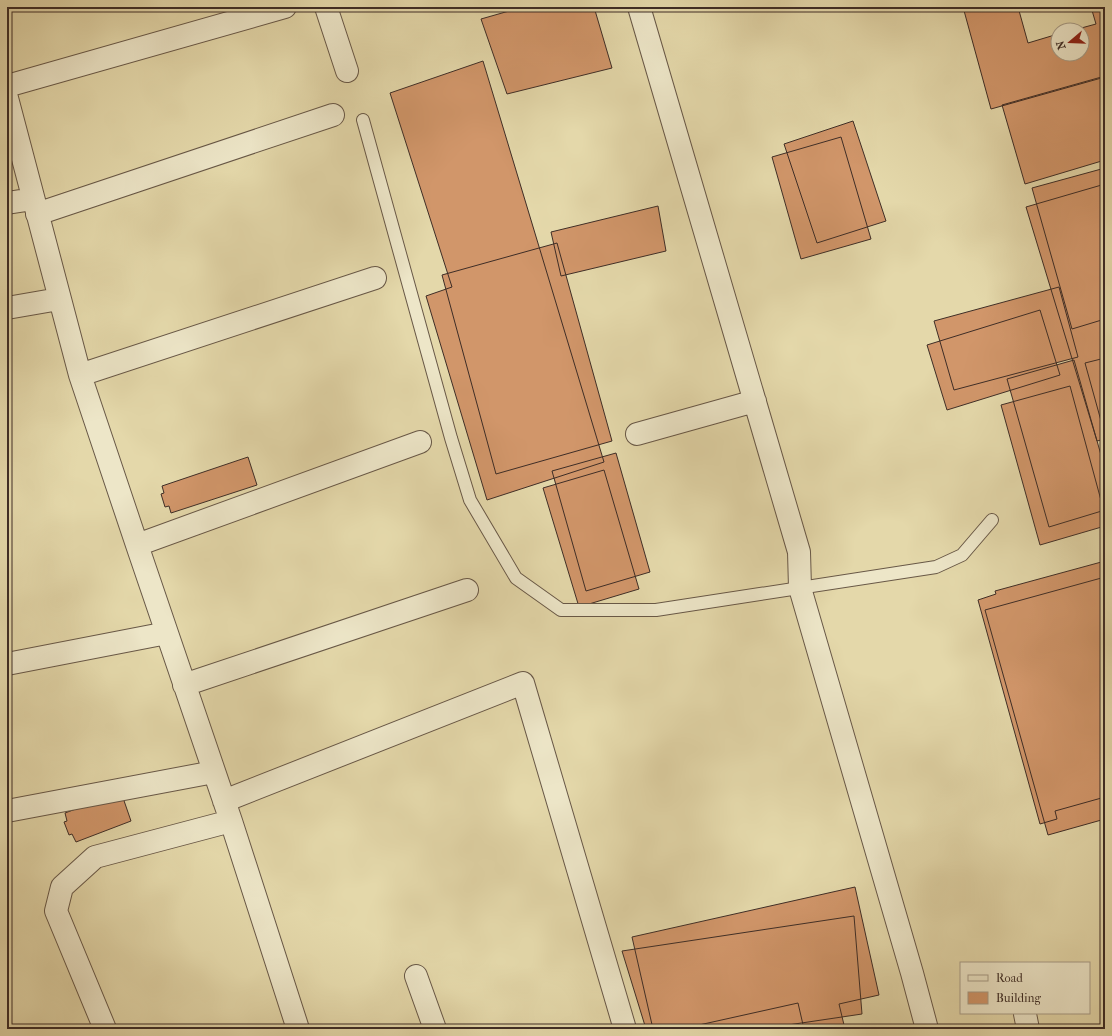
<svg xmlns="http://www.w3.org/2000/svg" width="1112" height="1036" font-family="'IM FELL French Canon',serif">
<rect width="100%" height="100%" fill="#e4d8aa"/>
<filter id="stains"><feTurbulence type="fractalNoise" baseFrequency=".005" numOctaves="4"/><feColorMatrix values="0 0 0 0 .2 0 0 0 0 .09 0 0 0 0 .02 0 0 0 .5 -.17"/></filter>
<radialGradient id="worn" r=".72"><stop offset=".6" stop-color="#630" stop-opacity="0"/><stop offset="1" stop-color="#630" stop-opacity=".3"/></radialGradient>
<path fill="#d1966a" stroke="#3e2d26" d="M523 7H594L612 68 507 94 481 19Z
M963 7H1018L1028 43 1058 34V54H1082V30H1074L1096 24 1091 7H1105V77L991 109Z
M483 61 604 462 487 500 426 296 452 287 390 93Z
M1105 76V160L1025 184 1002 105Z
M853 121 886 221 817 243 784 144Z
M841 137 871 239 801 259 772 157Z
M1105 168V319L1072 329 1032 188Z
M1105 184V439L1097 441 1026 207Z
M658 206 666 251 561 276 551 232Z
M557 243 612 441 496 474 442 275Z
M1059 287 1078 357 954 390 934 321Z
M1040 310 1060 375 947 410 927 345Z
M1105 358V428H1103L1085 363Z
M1074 360 1105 469V510L1049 527 1007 379Z
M1070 386 1105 515V526L1040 545 1001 405Z
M616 453 650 572 586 591 552 471Z
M248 457 257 485 171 513 169 506 165 507 161 494 164 493 162 486Z
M604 470 639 589 579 607 543 488Z
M1105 561V797L1055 811 1057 819 1040 824 978 600 996 594 995 591Z
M1105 577V819L1048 835 985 610Z
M121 792 131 821 76 842 72 834 69 835 64 822 67 821 65 813Z
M855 887 879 995 839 1004 845 1029H804L798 1003 681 1029H653L632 937Z
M854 916 862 1014 761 1029H646L622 951Z"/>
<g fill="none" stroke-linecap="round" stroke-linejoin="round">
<defs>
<path id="lane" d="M363 120 451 438 470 500 516 578 561 610H656L936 567 962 555 992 520"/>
<path id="street" d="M326 7 347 71
M639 7 799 552 800 588 912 973 927 1029
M7 86 285 7
M7 98 80 375 137 545 231 821 298 1029
M7 203 33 199
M37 214 333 115
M7 308 59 299
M80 375 375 278
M637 434 755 401
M137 545 420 442
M7 664 167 633
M184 685 467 590
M224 801 523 683 625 1029
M7 811 214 772
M416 976 435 1029
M1025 1014 1028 1029
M105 1029 56 911 62 887 95 857 231 821"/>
</defs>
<use href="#lane" stroke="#685847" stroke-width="14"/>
<use href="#street" stroke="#685847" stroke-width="24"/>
<use href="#lane" stroke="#ede6c8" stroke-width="12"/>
<use href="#street" stroke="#ede6c8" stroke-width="22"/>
</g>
<rect width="1112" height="1036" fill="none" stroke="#e4d8aa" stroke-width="24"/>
<rect x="8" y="8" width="1096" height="1020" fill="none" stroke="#3e2d26" stroke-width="2"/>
<rect x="12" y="12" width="1088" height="1012" fill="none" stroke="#3e2d26"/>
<rect x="960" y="962" width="130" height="52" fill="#ede6c8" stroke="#a79c87"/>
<rect x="968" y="975" width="20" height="6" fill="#ede6c8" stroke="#a79c87"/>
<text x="996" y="982" font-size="12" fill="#3e2d26">Road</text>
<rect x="968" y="992" width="20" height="12" fill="#d1966a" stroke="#a79c87"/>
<text x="996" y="1002" font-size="12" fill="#3e2d26">Building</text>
<g transform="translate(1070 42) rotate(251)"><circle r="19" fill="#ede6c8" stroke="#a79c87"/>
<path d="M0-3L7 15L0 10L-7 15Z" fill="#8f2418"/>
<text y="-6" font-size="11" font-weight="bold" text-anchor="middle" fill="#3e2d26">N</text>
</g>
<rect width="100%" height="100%" filter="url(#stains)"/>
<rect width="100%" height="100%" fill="url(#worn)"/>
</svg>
